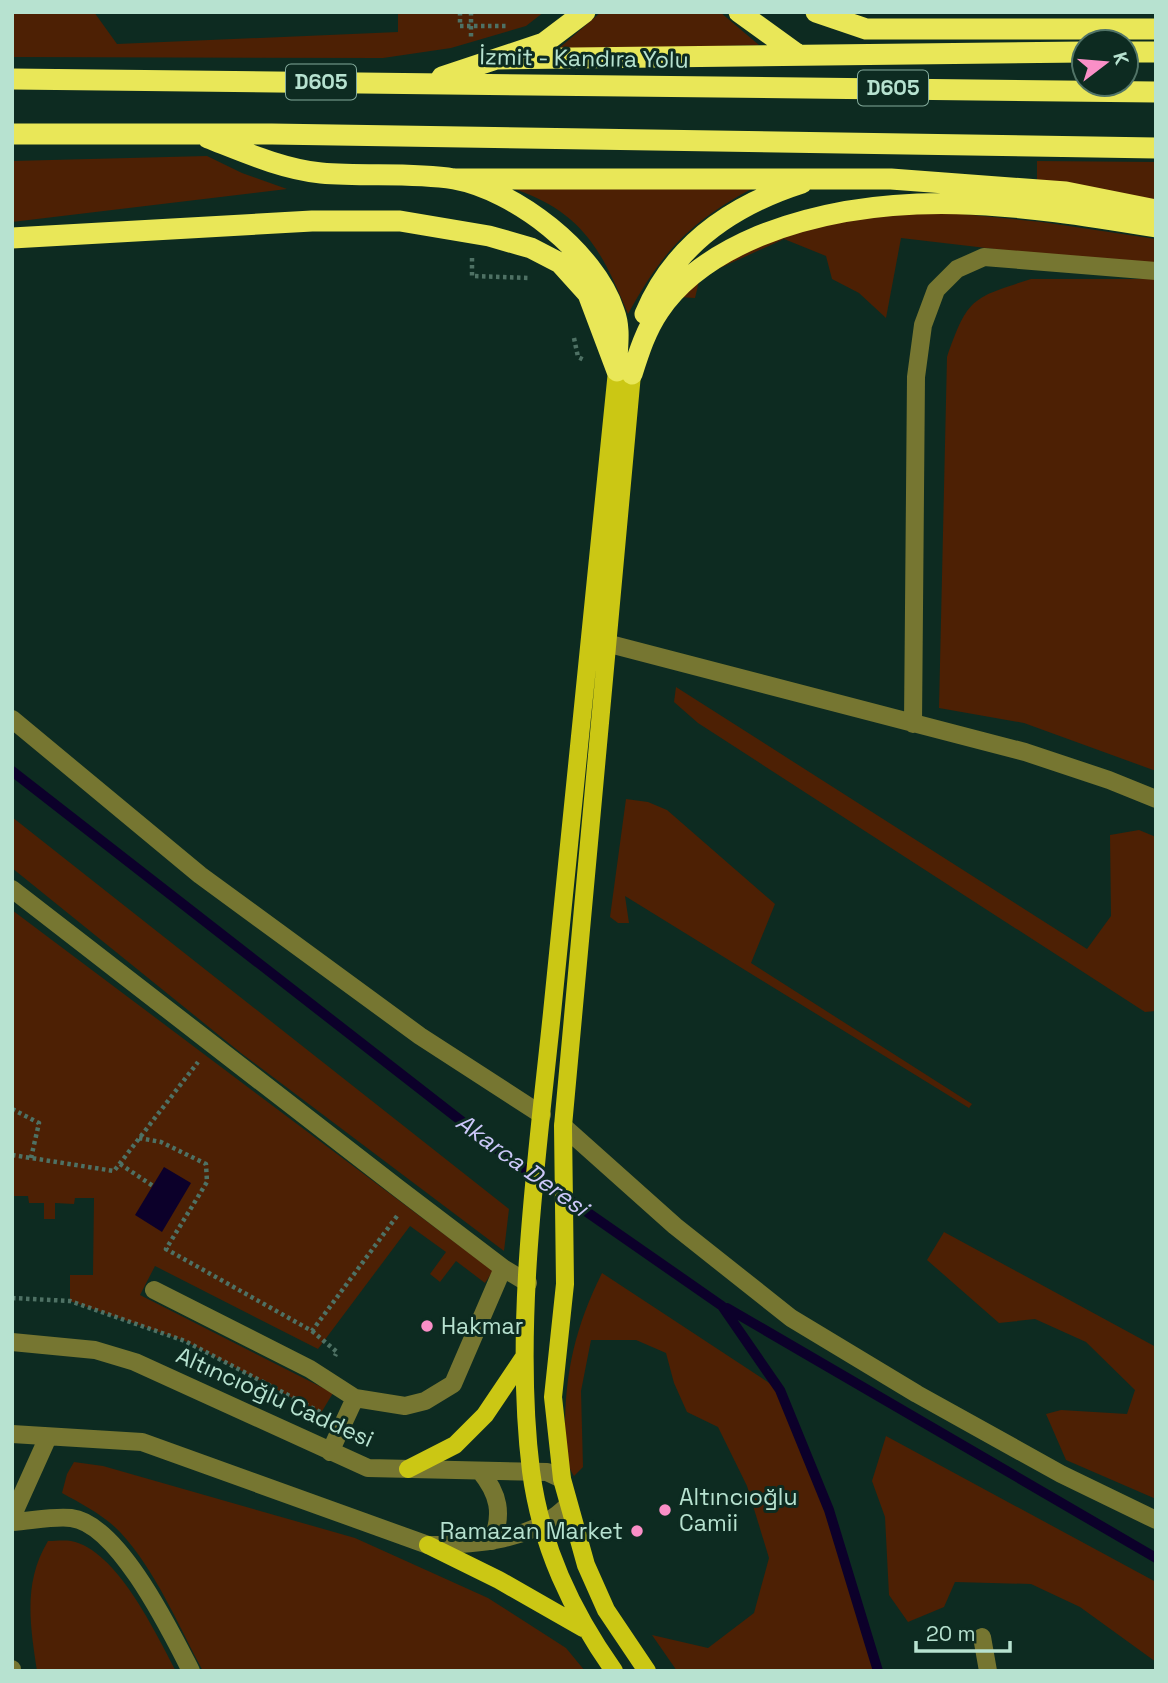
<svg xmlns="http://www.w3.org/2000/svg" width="1168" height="1683" font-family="'Space Grotesk',sans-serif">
<rect width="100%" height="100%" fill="#0d2b21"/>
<path fill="#4d2004" d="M12 12H94L117 44 398 32V12H544L526 26 451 48 383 58 12 57Z
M601 12H720L759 45 557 50Z
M207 156 242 173 287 189 12 222V161Z
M1037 161 1156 162V203L1037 182Z
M761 184C694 218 664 248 628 314 600 246 581 211 509 187Z
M902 208 1042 222 1156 239V268L901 238 886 318 859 293 832 279 826 256 784 239 700 277 695 298 678 297 701 273 786 232Z
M1031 279H1156V771L1024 723 939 708 947 357C968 297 972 298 1031 279Z
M676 687 1087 949 1111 916 1110 835 1139 830 1156 837V1011L1145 1012 698 723 674 702Z
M626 799 648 802 667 810 775 904 751 963 972 1104 969 1108 625 896 629 923H618L610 917Z
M12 817 509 1209 504 1251 241 1053 12 868Z
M12 910 493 1271 485 1283 456 1261 440 1282 430 1274 446 1252 410 1226 318 1349 155 1266 140 1295 333 1393 321 1413 185 1341 70 1301V1275H93L94 1198H75L74 1204 55 1203V1219H44V1203H29L28 1196H12Z
M944 1232 1156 1347V1499L1066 1460 1046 1414 1061 1410 1127 1414 1135 1390 1086 1342 1035 1319 999 1323 927 1260Z
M602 1273 780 1390 829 1510 878 1671H677L652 1635 708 1648 754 1613 769 1558 747 1486 718 1427 687 1412 674 1383 666 1353 636 1340H591L581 1391 583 1467 574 1476C564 1460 566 1447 565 1429 565 1371 576 1325 602 1273Z
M886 1436 1156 1582V1662L1080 1607 1031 1584 955 1582 944 1607 908 1622 889 1595 885 1517 872 1481Z
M74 1462 103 1466 355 1538 488 1598 566 1648 585 1671H203C178 1625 156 1571 120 1532 105 1516 82 1504 62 1493L67 1474Z
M48 1541C55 1541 64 1540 71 1541 117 1550 155 1632 176 1671H37C30 1625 23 1582 48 1541Z"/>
<path fill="#0c002a" d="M164 1167 191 1183 162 1232 135 1215Z"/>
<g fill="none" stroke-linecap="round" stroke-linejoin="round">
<path stroke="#0c002a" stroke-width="10" d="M12 771 505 1155 722 1306 780 1390 829 1510 878 1671
M727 1308 1156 1558"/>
<path stroke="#4e7164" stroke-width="4.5" stroke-dasharray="3.5 3.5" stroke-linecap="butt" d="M460 12V26H507
M471 12V39
M472 258V276L530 278
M574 338 578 357 584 360
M12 1109 39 1123 31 1158
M139 1138 161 1142 206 1164 207 1182 166 1249 312 1331 397 1216
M12 1155 114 1171 198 1062
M120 1164 153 1186
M12 1298 70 1301 185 1341 322 1413
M312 1331 337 1352 335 1356"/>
<path stroke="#767631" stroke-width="18" d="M606 643 1025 752 1109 780 1156 799
M12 719 200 875 420 1036 542 1115
M913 724 916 377 923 325 936 290 957 269 984 257 1156 271
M12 889 398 1188 503 1268 528 1283
M563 1126 675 1226 791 1318 917 1394 1061 1474 1156 1520
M154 1290 310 1369 355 1398 405 1406 425 1401 453 1384 503 1268
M12 1342 95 1350 135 1362 368 1468 547 1472 562 1479
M12 1434 142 1442 428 1545C475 1545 534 1541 568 1505
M330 1452 355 1398
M480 1471C499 1494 503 1514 492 1541
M12 1517 48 1437
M12 1522C31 1521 53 1516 71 1518 118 1523 171 1632 191 1671
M982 1637 988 1671
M12 1669V1671"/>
<path stroke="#cbc714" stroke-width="18" d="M632 374 563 1126 565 1284 553 1397 562 1479 586 1565 606 1610 647 1671
M408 1469 455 1445 485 1415 524 1357
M428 1545 499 1580 583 1628
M614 1671C571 1610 541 1546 531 1471 513 1326 537 1158 552 1013 574 799 595 585 617 371"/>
<path stroke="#e9e758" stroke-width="21" d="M739 12 797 54
M816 12 866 29H1156
M1126 52H1156
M496 59 1084 52
M442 77 544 43 585 12
M12 79 1156 92
M12 134H272L1156 148
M208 138C244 152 282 169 321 173 365 177 411 172 454 179 515 190 595 252 614 311 620 327 618 341 617 358
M455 179H891L1066 192 1156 210
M12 238 312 221H400L489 236 531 248 560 263 588 294 617 371
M645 314C674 245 733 205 802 183
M632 374C639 352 646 330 659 311 683 275 721 252 759 236 889 184 1023 205 1156 227"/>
</g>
<g fill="#fa8fc7" stroke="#0d2b21" stroke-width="2.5">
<circle cx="427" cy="1326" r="7"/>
<circle cx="665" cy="1510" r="7"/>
<circle cx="637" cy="1531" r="7"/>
</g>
<g text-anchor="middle" stroke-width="6" stroke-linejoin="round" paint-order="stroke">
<g fill="#0d2b21" stroke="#84ab9c" stroke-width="2">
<rect x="286" y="64.5" width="70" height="35" rx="5"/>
<rect x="858" y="70.5" width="70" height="35" rx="5"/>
</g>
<g font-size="21" font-weight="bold" fill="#b7e2d0">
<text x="321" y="89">D605</text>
<text x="893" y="95">D605</text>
</g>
<g font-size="23" fill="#b7e2d0" stroke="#0d2b21">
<text transform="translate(584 58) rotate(1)" y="8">İzmit - Kandıra Yolu</text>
<text transform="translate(275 1397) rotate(24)" y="8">Altıncıoğlu Caddesi</text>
</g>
<g font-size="23" fill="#b7e2d0" stroke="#0d2b21" text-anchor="start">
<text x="441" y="1334">Hakmar</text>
<text x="679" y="1505">Altıncıoğlu<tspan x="679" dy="26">Camii</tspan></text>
<text x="623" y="1539" text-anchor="end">Ramazan Market</text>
</g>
<g font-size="24" font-style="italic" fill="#ccc8f9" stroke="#0d2b21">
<text transform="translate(522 1165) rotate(36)" y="8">Akarca Deresi</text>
</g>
</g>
<rect width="1168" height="1683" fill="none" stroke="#b7e2d0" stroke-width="28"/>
<g transform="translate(1105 63) rotate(74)"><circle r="33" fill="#0d2b21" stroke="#517467" stroke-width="2"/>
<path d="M0-5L12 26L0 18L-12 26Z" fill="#fa8fc7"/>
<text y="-10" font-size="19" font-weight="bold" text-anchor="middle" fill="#b7e2d0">K</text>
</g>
<path d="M916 1641v10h94v-10" fill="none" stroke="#b7e2d0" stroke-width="3.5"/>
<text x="926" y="1641" font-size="21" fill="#b7e2d0" stroke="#0d2b21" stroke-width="5" paint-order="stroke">20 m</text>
</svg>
